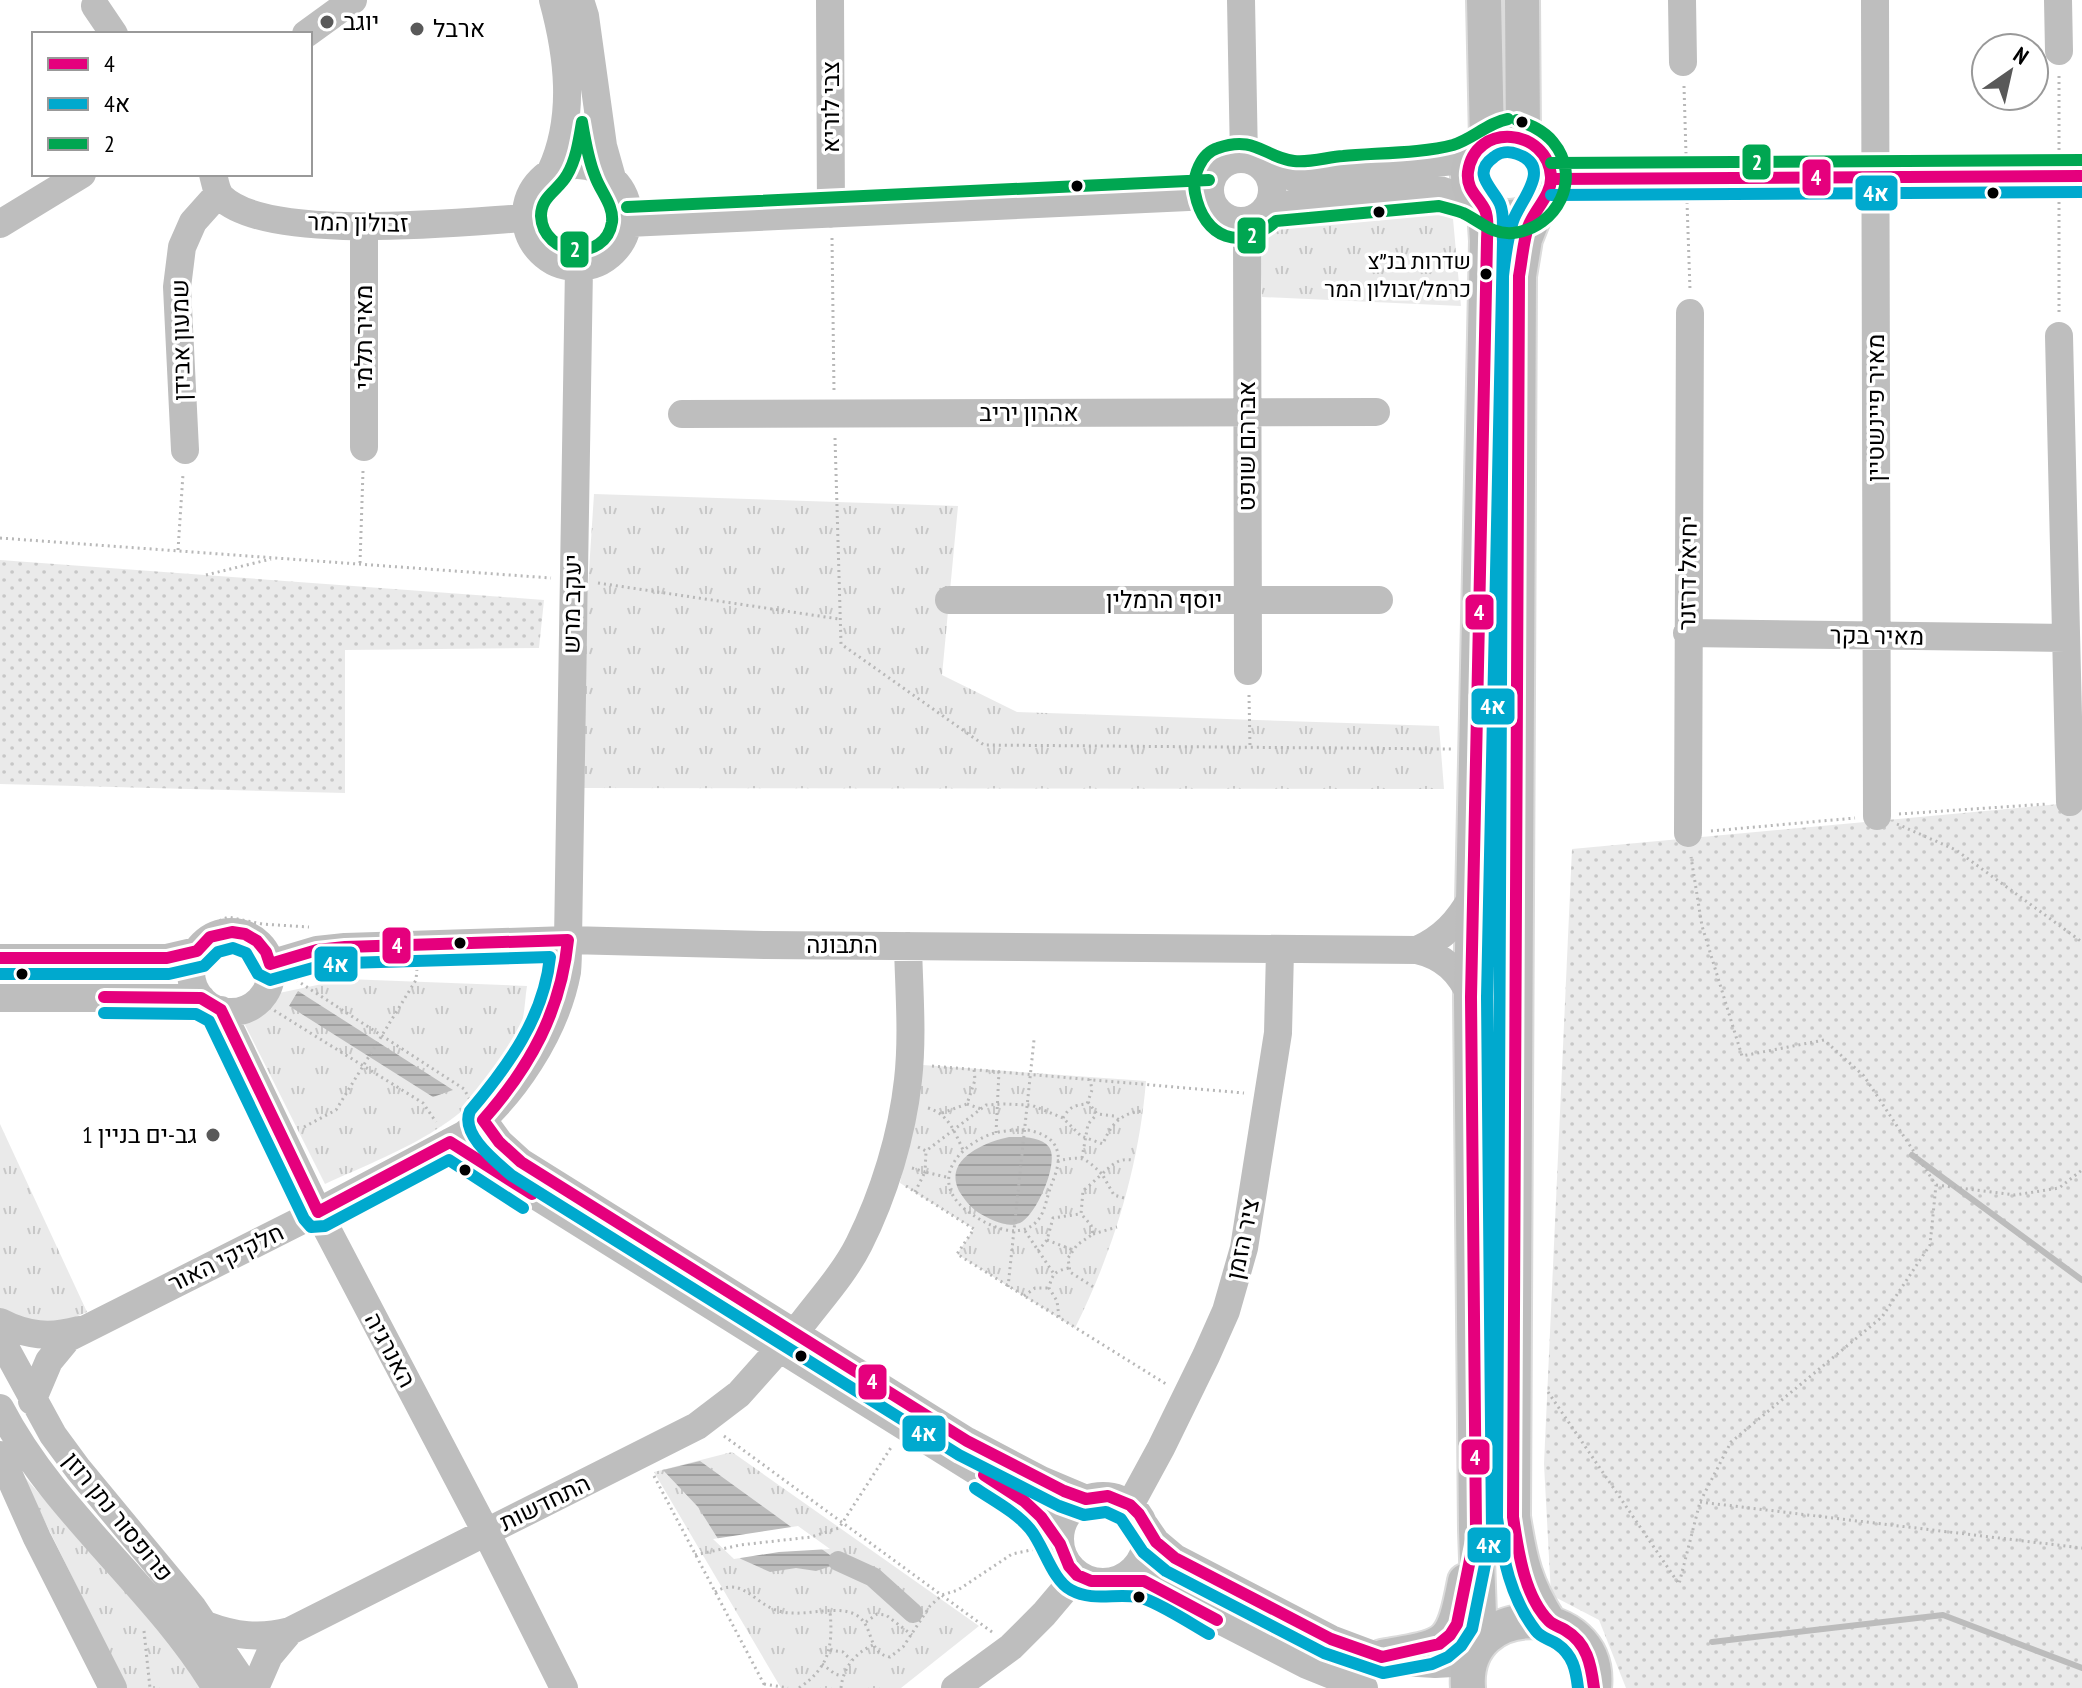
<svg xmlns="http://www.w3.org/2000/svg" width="2082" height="1688" font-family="'PT Sans Narrow',Heebo,sans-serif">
<defs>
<pattern id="grass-dots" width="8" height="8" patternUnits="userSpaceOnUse" patternTransform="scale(2)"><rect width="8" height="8" fill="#eaeaea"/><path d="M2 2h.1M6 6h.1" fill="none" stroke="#c7c7c7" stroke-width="1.8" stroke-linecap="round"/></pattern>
<pattern id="park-tufts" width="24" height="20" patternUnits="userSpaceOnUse" patternTransform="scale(2)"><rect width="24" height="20" fill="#eaeaea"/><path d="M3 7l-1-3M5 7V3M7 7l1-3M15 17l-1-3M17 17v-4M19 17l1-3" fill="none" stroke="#c7c7c7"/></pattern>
<pattern id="water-rules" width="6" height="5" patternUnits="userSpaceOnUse" patternTransform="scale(2)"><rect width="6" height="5" fill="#bcbcbc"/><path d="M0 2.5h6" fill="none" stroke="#a0a0a0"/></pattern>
</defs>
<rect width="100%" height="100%" fill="#fff"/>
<path fill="url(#grass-dots)" d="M0 560 544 600 539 648 345 650V793L0 784Z
M2082 802V1688H1626L1599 1620 1551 1595 1544 1464 1572 849Z"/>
<path fill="url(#park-tufts)" d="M1452 208 1461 306 1262 297 1259 230 1275 212Z
M594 494 958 506 942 675 1017 712 1439 726 1444 789 582 788 588 586Z
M346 979 527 986C525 998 525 1011 522 1022 520 1032 514 1041 510 1050 475 1125 395 1152 325 1184L243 1021 271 1002 279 993Z
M923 1065 1146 1081C1139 1167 1113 1252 1075 1328L957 1254 974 1229 900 1183Z
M0 1124 87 1312 7 1347 0 1331Z
M732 1452 979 1626 901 1688H781L654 1472Z
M21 1473 152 1620 203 1688H127Z"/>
<path fill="url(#water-rules)" d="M298 991 453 1090 433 1097 289 1006Z
M1009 1137C1021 1137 1041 1136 1049 1147 1060 1162 1036 1216 1020 1223 1006 1228 991 1220 979 1213 971 1208 964 1199 959 1191 943 1159 985 1142 1009 1137Z
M700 1461 841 1563 816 1571 796 1568 770 1572 741 1559 720 1542 698 1507 663 1470Z"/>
<path fill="#fff" d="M798 1526 830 1549 779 1552 734 1559 713 1539Z"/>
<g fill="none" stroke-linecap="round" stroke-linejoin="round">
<path stroke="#bcbcbc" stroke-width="6" d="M1912 1155 2082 1280
M1712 1642 1943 1615 2082 1668"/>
<path stroke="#bcbcbc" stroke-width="20" d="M838 1561 873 1577 913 1613"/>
<defs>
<path id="major" d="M1484 0 1487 141
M1522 0 1523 137
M1468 176a41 41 0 1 1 82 0a41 41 0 1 1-82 0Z
M1538 206 1525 239 1519 276 1513 1517C1520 1561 1525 1584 1549 1622
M1480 1644 1476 1530 1471 997 1487 241 1485 210
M1382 1657C1448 1645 1452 1649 1465 1581
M1468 1688C1461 1597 1603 1601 1594 1688"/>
</defs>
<use href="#major" stroke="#dbdbdb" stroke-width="38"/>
<path stroke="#b8b8b8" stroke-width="3" stroke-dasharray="2 4" stroke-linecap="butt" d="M2059 76V152
M1684 86 1686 154
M1687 202 1690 290
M832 238 834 391
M2059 312V200
M835 438 841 644 984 745 1451 749
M0 538 551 578
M178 550 183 474
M360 563 363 471
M206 575 271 559
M598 583 839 619
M1249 695 1250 747
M1899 814 2047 804
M1897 824 1956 850 2082 942
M1711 831 1855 818
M203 928 228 917 262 924 309 927
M296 980 464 1089 470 1100
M259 1001 423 1103 436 1122
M932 1066 1244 1093
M1088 1102 1097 1114 1114 1116 1119 1120
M967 1104 981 1109
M928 1108C949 1114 955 1133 964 1152
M942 1113 967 1104 975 1080 974 1069
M1063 1118C1069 1107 1075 1105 1087 1104L1092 1090 1090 1079
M304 1127 336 1110 416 980 417 968
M1028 1130C1040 1133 1053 1137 1057 1150 1061 1162 1055 1175 1051 1186 1047 1196 1045 1212 1038 1220 1019 1243 984 1224 966 1210 932 1183 953 1151 986 1136 1000 1130 1014 1130 1028 1130Z
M996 1133 999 1071
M918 1147 926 1151 986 1105 1005 1104 1031 1105 1063 1118 1081 1136 1103 1144C1110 1125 1122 1112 1143 1111
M1082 1158 1088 1124 1097 1114
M1057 1161C1083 1156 1083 1156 1102 1174L1083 1191 1081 1214 1091 1225 1093 1234 1077 1245 1068 1258 1070 1272 1095 1288
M912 1168 925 1172 926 1152
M1936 1185 2015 1195 2059 1188 2082 1170
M906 1186 974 1229 957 1254 1166 1384
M915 1192 925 1172 950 1178
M1124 1198 1114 1195 1102 1174C1112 1165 1118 1158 1132 1160
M1025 1231 1054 1274
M1093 1234 1117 1227
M1047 1240 1073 1250
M1038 1251 1047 1240 1053 1218 1080 1214
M1008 1287 1034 1040
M1024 1296 1035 1288H1049
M1059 1317 1057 1301 1049 1288C1052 1274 1055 1271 1069 1268
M1548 1392 1679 1584 1700 1502 1731 1442 1882 1317 1930 1245 1936 1185 1864 1076 1824 1040 1742 1056 1702 926 1691 857
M724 1436 992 1632
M654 1476 766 1688
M1700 1502 2082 1548
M695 1555 740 1545 811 1537 839 1528 892 1446
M715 1592C742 1576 754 1603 776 1610 801 1619 828 1605 852 1613 876 1622 865 1653 890 1657L903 1647 930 1606 942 1595 958 1590 1012 1554 1036 1549
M866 1622 877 1614 886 1615 912 1635
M144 1631 150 1688
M830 1650 843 1652 851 1660
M822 1664 835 1674 842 1676
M764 1684 788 1688
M799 1688C830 1667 833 1645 830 1611
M841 1688C843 1668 855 1653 873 1645"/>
<path stroke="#bebebe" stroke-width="28" d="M580 0 585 16 603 146 612 178
M830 0 831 214
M1241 0 1244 159
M1682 0 1683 62
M1875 0 1877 816
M2058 0 2059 51
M95 6 114 34
M306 34 353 0
M1210 190a31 31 0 1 1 62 0a31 31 0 1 1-62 0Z
M526 216a51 51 0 1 1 102 0a51 51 0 1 1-102 0Z
M1263 168 1293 177 1454 161 1473 156
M551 171C576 117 568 55 553 0
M213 174C215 182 216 191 221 197 268 243 459 222 525 218
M1551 179 2082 176
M1269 206 1440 190 1478 203
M1247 222 1248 671
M628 223 1210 196
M0 224 82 174
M2059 336 2070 802
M682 414 1376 412
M364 447V227
M185 450 177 287 182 247 193 222 218 194
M949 600H1379
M1687 633 2066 638
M1688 833 1690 313
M191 972a40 40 0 1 1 80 0a40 40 0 1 1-80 0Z
M1417 950C1443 938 1458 922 1472 897
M0 958H167L197 951
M270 964 317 950 345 947 568 940 766 945 1417 950C1444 956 1460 972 1471 997
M0 998H201
M221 1010 318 1212 486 1532 564 1688
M483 1120 499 1142 521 1162 967 1441 1041 1480 1086 1499
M450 1142 1024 1501 1041 1517 1060 1544
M0 1322C27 1336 50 1338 79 1330
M795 1333C816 1304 843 1276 859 1244 884 1194 902 1135 908 1080 913 1036 909 990 908 946
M0 1338 53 1435 78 1469 193 1608 247 1688
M32 1401 49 1361 68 1338 318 1212 465 1134C513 1098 556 1031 567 972 568 962 568 950 568 940L579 267
M0 1408C55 1514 155 1587 216 1688
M0 1455 37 1538 113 1688
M1060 1539a43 43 0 1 1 86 0a43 43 0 1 1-86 0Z
M1130 1505 1161 1448 1206 1356 1226 1311 1244 1248 1278 1033 1280 951
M1145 1526 1156 1542 1175 1558 1331 1639 1371 1654 1402 1662 1435 1664 1470 1662
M1119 1580 1144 1581 1307 1665 1364 1688
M206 1625C235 1636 260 1639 290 1631L697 1426 739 1394 780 1348
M255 1688 269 1656 290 1631
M955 1688 1011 1647 1044 1614 1077 1575"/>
<use href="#major" stroke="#bdbdbd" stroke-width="34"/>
<defs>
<path id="bus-1" d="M1551 179 2082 176
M0 958H167L197 951 210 937 232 932 245 934 257 941 266 952 270 964 317 950 345 947 568 940C561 1011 530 1067 483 1120L499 1142 521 1162 967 1441 1064 1491 1086 1499 1108 1496 1130 1505 1139 1514 1156 1542 1175 1558 1331 1639 1382 1657 1439 1644 1450 1635 1457 1624 1476 1530 1471 997 1487 241C1487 232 1489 219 1485 210 1478 196 1466 190 1468 172 1475 121 1548 128 1551 177 1552 195 1534 210 1528 227 1523 243 1522 260 1519 276L1513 1517C1518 1550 1524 1596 1549 1621 1553 1625 1560 1627 1565 1630 1587 1643 1591 1664 1594 1688
M104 997 201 998 221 1010 318 1212 450 1142 532 1194
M984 1475 1024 1501 1041 1517 1060 1544 1069 1566 1077 1575 1091 1581H1144L1217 1620"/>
<path id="bus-2" d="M1551 195 2082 192
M0 974H169L204 966 218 952 233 948 246 953 258 974 270 980 320 966 346 963 550 957C544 1017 508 1066 470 1111 460 1134 495 1161 511 1175L959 1455 1059 1506 1084 1515 1106 1512 1121 1519 1143 1552 1166 1571 1324 1653 1383 1673 1432 1664 1448 1657 1461 1646 1472 1629 1492 1530 1487 997 1503 241C1502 229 1505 216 1500 204 1494 189 1470 174 1494 157 1500 152 1509 151 1517 154 1554 167 1520 200 1513 221 1507 239 1505 258 1503 276L1497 1518C1503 1558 1510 1598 1536 1631 1541 1638 1550 1639 1557 1644 1573 1655 1576 1670 1578 1688
M104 1013 196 1014 209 1021 304 1219 311 1227 325 1226 449 1160 523 1208
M975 1488C994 1501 1016 1512 1030 1529 1044 1546 1052 1580 1071 1590 1093 1602 1115 1593 1138 1597 1155 1600 1193 1625 1209 1634"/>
<path id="bus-3" d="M1508 119C1487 123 1473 139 1453 145 1424 153 1375 153 1343 156 1328 157 1309 163 1294 161 1264 157 1255 135 1218 148 1201 153 1192 176 1195 193 1204 239 1241 252 1276 221L1439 206C1447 208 1455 210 1463 213 1480 221 1492 235 1513 233 1557 228 1583 178 1553 142 1543 130 1530 125 1517 120
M582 122C585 140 588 159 595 176 600 191 614 205 612 222 606 263 543 257 541 216 541 196 558 191 567 175 576 160 579 140 582 122Z
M1551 163 2082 160
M627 207 1209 180"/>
</defs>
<use href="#bus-1" stroke="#fff" stroke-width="18"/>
<use href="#bus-2" stroke="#fff" stroke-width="18"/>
<use href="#bus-3" stroke="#fff" stroke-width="18"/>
<use href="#bus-1" stroke="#e5007d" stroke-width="12"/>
<use href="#bus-2" stroke="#00a9ce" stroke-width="12"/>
<use href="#bus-3" stroke="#00a651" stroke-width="12"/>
</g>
<g fill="#595959" stroke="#fff" stroke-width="3">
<circle cx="327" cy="22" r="8"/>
<circle cx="417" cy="29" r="8"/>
<circle cx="213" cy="1135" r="8"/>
</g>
<g fill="#000" stroke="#fff" stroke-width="3">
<circle cx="1522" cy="122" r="7"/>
<circle cx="1077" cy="186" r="7"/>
<circle cx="1993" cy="193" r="7"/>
<circle cx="1379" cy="212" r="7"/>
<circle cx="1486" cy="274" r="7"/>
<circle cx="460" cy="943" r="7"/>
<circle cx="22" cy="974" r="7"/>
<circle cx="465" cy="1170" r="7"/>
<circle cx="801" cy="1356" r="7"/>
<circle cx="1139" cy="1597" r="7"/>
</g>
<g text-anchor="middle" stroke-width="7" stroke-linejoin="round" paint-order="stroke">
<g font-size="22" fill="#000" stroke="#fff" text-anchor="end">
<text x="1471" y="269">שדרות בנ״צ<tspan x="1471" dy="28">כרמל/זבולון המר</tspan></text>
</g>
<g font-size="24" fill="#000" stroke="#fff" text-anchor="start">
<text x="343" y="30">יוגב</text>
<text x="433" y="37">ארבל</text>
<text x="197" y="1143" text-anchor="end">גב-ים בניין 1</text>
</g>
<g font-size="24" fill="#000" stroke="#fff">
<text transform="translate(831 107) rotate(-90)" y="8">צבי לוריא</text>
<text transform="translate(358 223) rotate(1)" y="8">זבולון המר</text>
<text transform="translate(364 337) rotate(-90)" y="8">מאיר תלמי</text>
<text transform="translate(181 340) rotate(-91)" y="8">שמעון אבידן</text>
<text transform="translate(1876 408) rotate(-90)" y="8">מאיר פיינשטיין</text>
<text x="1029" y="421">אהרון יריב</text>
<text transform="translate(1247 446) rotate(-90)" y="8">אברהם שופט</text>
<text transform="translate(1688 573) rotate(-89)" y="8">יחיאל דרזנר</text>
<text x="1164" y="608">יוסף הרמלין</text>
<text transform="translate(572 604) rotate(-89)" y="8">יעקב מרש</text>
<text transform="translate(1877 636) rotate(1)" y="8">מאיר בקר</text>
<text x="842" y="953">התבונה</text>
<text transform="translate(1243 1239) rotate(-78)" y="8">ציר הזמן</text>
<text transform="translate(226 1258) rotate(-26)" y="8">חלקיקי האור</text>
<text transform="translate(390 1350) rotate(62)" y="8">האנרגיה</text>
<text transform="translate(545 1503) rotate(-26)" y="8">התחדשות</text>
<text transform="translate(118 1517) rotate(51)" y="8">פרופסור נתן רוזן</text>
</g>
</g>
<g stroke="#fff" stroke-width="3">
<rect x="1741" y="143" width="31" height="38" rx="8" fill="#00a651"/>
<rect x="1801" y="158" width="31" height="39" rx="8" fill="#e5007d"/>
<rect x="1854" y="174" width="45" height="38" rx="8" fill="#00a9ce"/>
<rect x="1236" y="216" width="31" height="39" rx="8" fill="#00a651"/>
<rect x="559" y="230" width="31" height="39" rx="8" fill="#00a651"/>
<rect x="1464" y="593" width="31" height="38" rx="8" fill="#e5007d"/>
<rect x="1470" y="687" width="46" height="39" rx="8" fill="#00a9ce"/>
<rect x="381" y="926" width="31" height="39" rx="8" fill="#e5007d"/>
<rect x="313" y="945" width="46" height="38" rx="8" fill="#00a9ce"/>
<rect x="857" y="1363" width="31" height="38" rx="8" fill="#e5007d"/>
<rect x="901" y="1414" width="46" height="39" rx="8" fill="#00a9ce"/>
<rect x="1460" y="1438" width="31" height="38" rx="8" fill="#e5007d"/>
<rect x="1466" y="1526" width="46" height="38" rx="8" fill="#00a9ce"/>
</g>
<g font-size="22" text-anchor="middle" font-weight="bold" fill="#fff">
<text x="1757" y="170">2</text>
<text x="1816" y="185">4</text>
<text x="1876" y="201">4א</text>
<text x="1252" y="243">2</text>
<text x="575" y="257">2</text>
<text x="1479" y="620">4</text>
<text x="1493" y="714">4א</text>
<text x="397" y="953">4</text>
<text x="336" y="972">4א</text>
<text x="872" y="1389">4</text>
<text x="924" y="1441">4א</text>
<text x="1475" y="1465">4</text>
<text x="1489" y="1553">4א</text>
</g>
<rect x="32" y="32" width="280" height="144" fill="#ffffff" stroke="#999999" stroke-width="2"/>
<rect x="48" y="58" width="40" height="12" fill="#e5007d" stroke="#999999" stroke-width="2"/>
<text x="104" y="72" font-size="24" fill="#000000">4</text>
<rect x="48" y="98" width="40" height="12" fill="#00a9ce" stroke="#999999" stroke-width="2"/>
<text x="104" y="112" font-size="24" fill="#000000">4א</text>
<rect x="48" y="138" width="40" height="12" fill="#00a651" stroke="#999999" stroke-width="2"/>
<text x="104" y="152" font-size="24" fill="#000000">2</text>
<g transform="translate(2010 72) rotate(34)"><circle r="38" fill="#ffffff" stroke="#999999" stroke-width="2"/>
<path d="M0-6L14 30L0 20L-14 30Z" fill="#595959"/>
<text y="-12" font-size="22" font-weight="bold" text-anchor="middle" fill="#000000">N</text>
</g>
</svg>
